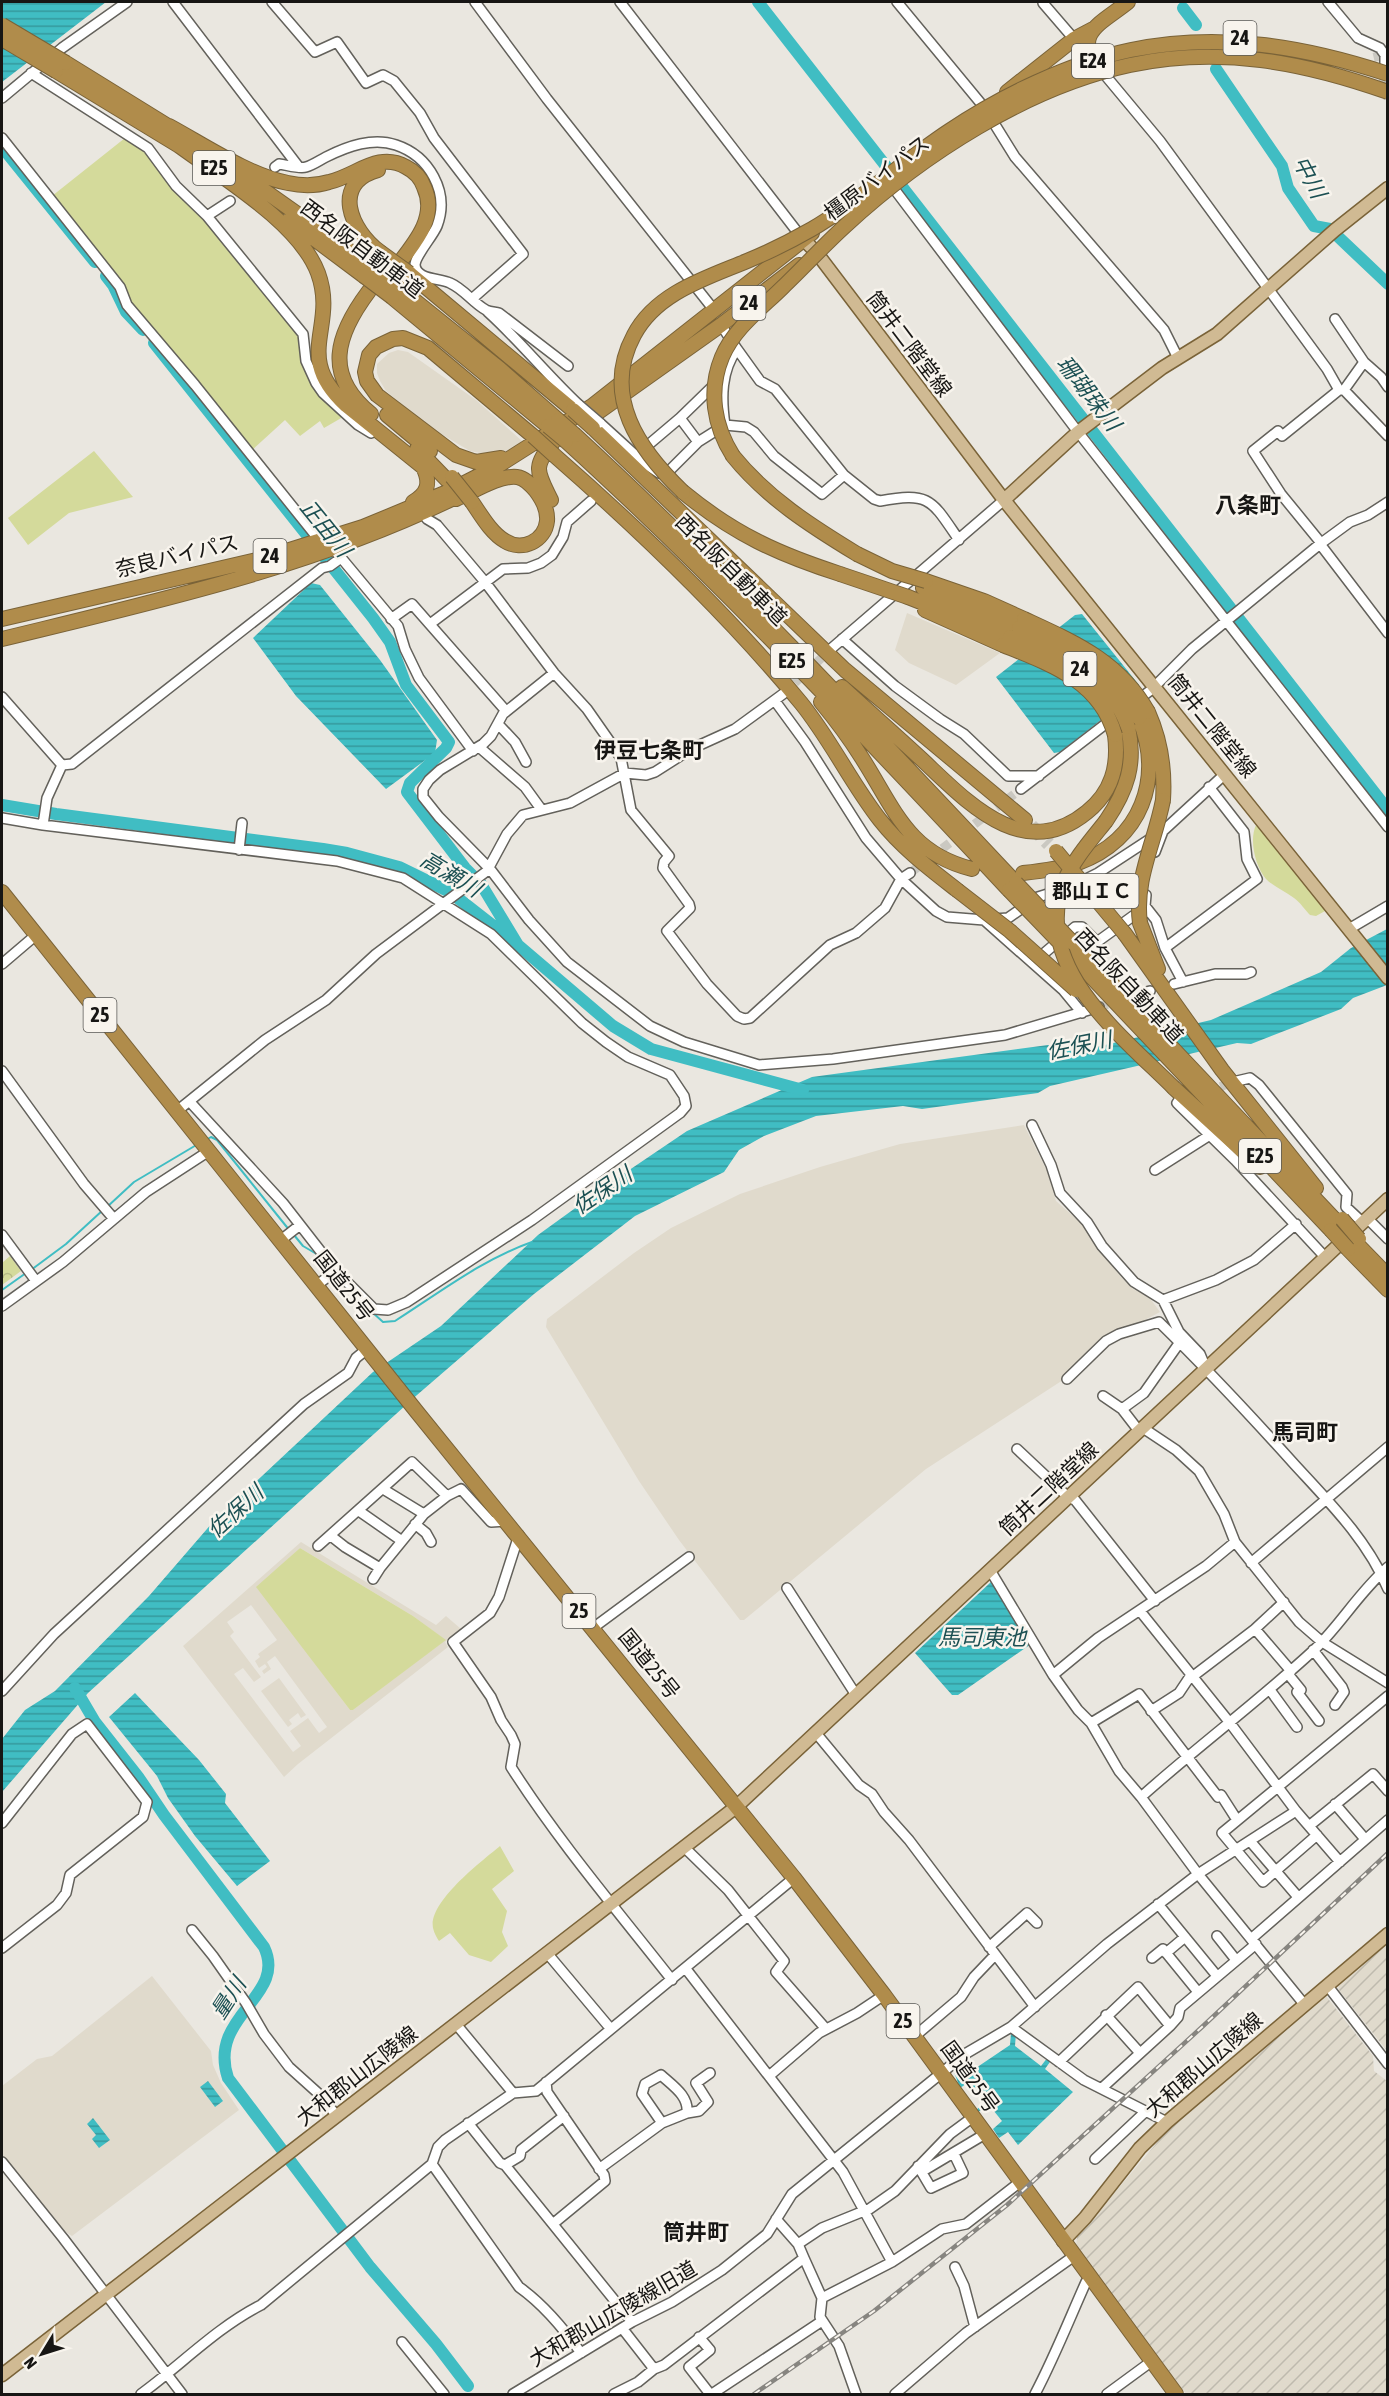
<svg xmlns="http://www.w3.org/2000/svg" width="1389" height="2396" font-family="'Asap Condensed','Noto Sans JP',sans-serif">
<defs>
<pattern id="industrial-furrows" width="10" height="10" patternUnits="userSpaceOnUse" patternTransform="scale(1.5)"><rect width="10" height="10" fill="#e0dacc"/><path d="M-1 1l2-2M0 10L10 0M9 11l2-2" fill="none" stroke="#bfbaae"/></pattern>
<pattern id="forest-crowns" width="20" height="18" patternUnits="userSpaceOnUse" patternTransform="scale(1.5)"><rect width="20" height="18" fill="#d4da9b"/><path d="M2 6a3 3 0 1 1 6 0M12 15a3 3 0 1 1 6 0" fill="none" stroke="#b5ba85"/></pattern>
<pattern id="water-rules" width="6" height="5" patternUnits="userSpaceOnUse" patternTransform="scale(1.5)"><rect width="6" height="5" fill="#40bdc3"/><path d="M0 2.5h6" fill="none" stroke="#35999d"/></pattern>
</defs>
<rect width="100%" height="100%" fill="#eae7e0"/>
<path fill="#e0dacc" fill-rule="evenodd" d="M398 350 408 352 476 400 522 441 511 449 498 454H485L470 451 428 426 386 391 380 381 377 373V364L389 353Z
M907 613 1000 653 956 685 909 663 895 650Z
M1024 1125 1047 1171 1056 1201 1090 1231 1095 1244 1121 1277 1133 1289 1149 1297 1160 1312 1126 1330 1063 1380 926 1469 744 1620H740L679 1540 639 1481 546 1327 547 1319 634 1253 671 1228 740 1194 820 1167 900 1144Z
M301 1542 436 1625 446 1616 461 1629 445 1642 448 1647 298 1764 284 1777 183 1646ZM300 1548 413 1616 445 1640 353 1710H350L287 1626 320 1599 296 1568 263 1595 257 1588ZM251 1605 277 1640 258 1654 260 1657 255 1661 259 1668 265 1664 267 1667 262 1671 264 1674 271 1669 267 1662 275 1656 327 1727 319 1733 308 1718 290 1731 301 1746 293 1752 234 1674 243 1668 254 1682 261 1677 230 1636 234 1632 227 1622Z
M279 1678 306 1715 301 1718 298 1713 289 1720 292 1724 288 1727 261 1691Z
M152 1976 211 2051 213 2065 221 2083 239 2110 72 2236 61 2229 10 2170 2 2156V2086L37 2059 52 2056Z"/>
<path fill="url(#industrial-furrows)" d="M1387 1942V2051L1339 1990 1338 1984Z
M1326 1996 1373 2056 1374 2071 1387 2081V2394H1186L1076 2247 1077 2237 1172 2125Z"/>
<path fill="#d4da9b" d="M125 138 147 152 301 337C304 377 312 392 343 417L324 428 320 421 300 436 285 420 250 452 136 314 52 196Z
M94 451 133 497 69 513 28 545 8 518Z
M1256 825 1325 911 1316 916 1310 915C1305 910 1300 902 1294 898 1285 891 1274 887 1266 879 1255 866 1249 840 1256 825Z
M300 1548 413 1616 446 1640 353 1710H350L256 1587Z
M500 1846 514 1871 492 1889 507 1911 502 1932 508 1946 491 1962 469 1955 450 1933 439 1941C437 1938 434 1933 433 1928 428 1902 482 1861 500 1846Z"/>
<path fill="url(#forest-crowns)" d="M10 1256 21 1271 2 1285V1263Z"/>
<path fill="url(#water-rules)" d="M2 2H106L2 82Z
M311 583 320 585 380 660 437 740 435 753 386 789 296 696 253 638Z
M1082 614 1139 685 1138 691 1060 752 1054 753 996 677 1075 615Z
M1387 929V985L1353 998 1341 1009 1251 1044 1237 1043 1050 1086 1038 1093 922 1109 903 1106 816 1116 764 1136 739 1150 724 1172 635 1216 534 1294 417 1395 88 1693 2 1792V1739L25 1710 55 1691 149 1596 213 1522 373 1372 441 1326 538 1235 610 1183 687 1131 812 1077 1048 1045 1075 1052 1211 1020 1321 972 1351 948Z
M991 1582 1031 1644 958 1695H952L915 1653Z
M135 1693 199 1760 226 1794 225 1803 270 1861 237 1886 195 1836 168 1798 157 1776 109 1717Z
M1011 2033H1016L1015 2046 1041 2066 1048 2057 1052 2059 1045 2069 1073 2092 1018 2145 1008 2132 999 2138 993 2129 1002 2121 989 2105 978 2112 976 2110 988 2100 977 2087 974 2089 969 2082 960 2088 954 2072 967 2074 1010 2045Z
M208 2081 223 2101 215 2107 200 2087Z
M93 2118 110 2140 99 2148 92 2139 96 2135 87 2124Z"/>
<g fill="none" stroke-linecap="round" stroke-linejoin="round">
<path stroke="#40bdc3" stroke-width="2" d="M206 1140 211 1137 217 1140 290 1231
M107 1207 134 1182 198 1144
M294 1235 303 1246 320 1256
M31 1270 66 1244 103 1210
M2 1290 26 1273
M372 1312 383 1322 395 1321C439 1293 483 1259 532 1242"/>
<path stroke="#40bdc3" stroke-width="12" d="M758 2 1388 810
M1183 8 1196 25
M1216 69 1282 166 1288 188 1314 226 1330 229 1388 284
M2 147 95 262
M106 276 113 285 126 312 143 330
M154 343 373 618 390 642 406 685 449 742 446 748 410 783 407 792 465 868 481 884 518 945
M2 805 56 814 323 849 347 853 399 867 450 892 518 945 613 1026 651 1049 803 1090
M75 1688 95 1722 139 1778 164 1815 264 1947C288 1997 207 2015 228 2078L370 2267 436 2344 468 2386"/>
<path stroke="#cac8c1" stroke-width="9" stroke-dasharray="9 4.5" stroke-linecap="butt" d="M1377 52 1388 99
M785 692 830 650
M910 873 1021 789
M1099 1007 1139 994
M1182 1100 1237 1081"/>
<path stroke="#cac8c1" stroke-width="14" stroke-dasharray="14 7" stroke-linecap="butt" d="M1031 826 1049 844"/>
<defs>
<path id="minor" d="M173 2 298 166
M272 2 315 52 337 42 366 83 383 75 394 81 420 113 434 138 523 254 473 298
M475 2 547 99 714 310
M620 2 802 238
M897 2 983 106
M1328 2 1358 38 1380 48 1385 55V70
M1043 3 1074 39H1078
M1100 69 1160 141 1327 369 1339 390H1344L1388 436
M31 73 148 148 176 186 207 216 303 334 306 361 316 383 323 393 358 425 371 433
M2 98 62 48 127 2
M992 120 1015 157 1164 330 1178 358
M2 138 120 287 127 305 195 385 320 541 333 548 398 626 405 649 419 678 473 751
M275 167 279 164C287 165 299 169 306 167 313 165 320 160 326 157 348 146 373 137 396 145 429 156 450 192 437 226 433 236 415 256 415 265 416 280 440 278 450 283 464 289 473 303 486 310 490 312 495 312 499 313L568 366
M895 190 1078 432 1388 827
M207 216 230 201
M488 312C520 341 547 375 579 405
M1335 319 1364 362 1381 377 1388 387
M737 349 760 381 775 389 844 475 874 499 880 501C930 492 931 499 959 540
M1344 390 1364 362
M600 423 644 463 659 473 668 472 698 442 725 425C721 398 721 371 737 349L721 325
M725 425 746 427 754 432 774 456 822 494 844 475
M698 442 680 418 715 384
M641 451 680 418
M423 513 427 519 437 525 485 582 554 673 587 709 608 739 621 758 631 810 669 856 664 862 663 868 689 904 690 908 667 931 707 984 737 1016 744 1019 750 1018 830 945 856 933 885 908 901 879 910 873
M1321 543 1281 494 1253 451 1278 431 1282 436 1339 390
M1320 544 1388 633
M391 619 412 604 506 711
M430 624 503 569 528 568 541 563 552 555 563 537 567 522 591 501
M842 639 895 686 940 719 964 734 1008 776H1039
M832 648 1004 500
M554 673 503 714 491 736 483 744 440 770 429 780 423 789V797L439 817 490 869 529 920 567 962 650 1026 684 1042 759 1065 833 1059 1005 1035 1099 1007
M2 697 62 765
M775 701 805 742 866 838 901 879 936 911 947 917 984 920 1063 990 1082 1013
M1135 702 1151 690 1192 649 1320 544 1350 522 1368 515 1388 502
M498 724 515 742 526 762
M479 747 525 787 541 809
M62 765 72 764 322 568 330 566 341 558
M1021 789 1112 719
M2 818 43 825 337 861 403 878 491 934 582 1023 606 1042 628 1057 670 1075 684 1096 686 1106 680 1113 532 1220 407 1302 388 1310 374 1309 336 1271 283 1203 190 1102
M43 825 47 798 62 765
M239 850 242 823
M1155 852 1163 831 1225 774
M1146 895 1145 906 1156 920 1165 948 1183 982
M994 919 1008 918 1038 897 1070 887 1098 873 1153 837
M1349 929 1388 906
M1165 948 1257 879 1247 859 1244 832 1209 787
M1035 961 1075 927H1082L1097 942 1133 916 1144 914
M2 964 36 935
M1174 984 1215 974H1246L1251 972
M1139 994 1150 991
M2 1071 84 1184 114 1219
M1237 1081 1250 1078 1259 1085 1347 1194 1346 1207 1362 1222
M1179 1100 1177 1103 1181 1107 1235 1160 1325 1257
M177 1111 265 1040 326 1000 376 954 487 871 507 834 523 815 570 803 625 773 646 775 655 772 691 749 735 729 783 694
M1032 1125 1051 1165 1060 1193 1087 1222 1102 1246 1134 1282 1163 1300 1216 1280 1254 1260 1296 1224
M1155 1170 1210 1135
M1367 1218 1388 1239
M2 1235 36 1281
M281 1240 300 1225
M317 1285 336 1271
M1163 1300 1179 1332 1200 1354 1205 1366
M2 1306 63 1262 146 1192 209 1151
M1067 1379 1106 1341 1119 1334 1159 1322C1206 1368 1251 1416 1295 1465 1330 1503 1368 1541 1388 1589
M1103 1396 1122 1409 1139 1431
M1122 1409 1144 1393 1180 1342
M1143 1428 1176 1450 1199 1471 1224 1514 1235 1542 1299 1622 1322 1642 1388 1683
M1017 1449 1068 1497 1075 1500 1155 1601
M383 1489 424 1514
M447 1496 461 1489 491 1522 507 1521
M359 1511 402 1541
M415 1524 426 1533 431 1542
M519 1535 499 1597 490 1613 453 1642 491 1697 501 1720 511 1735 515 1744 511 1767C559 1842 617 1910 672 1980
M318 1546 412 1462 447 1496 424 1514 380 1568 345 1547 331 1536
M1251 1563 1388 1447
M990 1570 1053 1675 1078 1710 1091 1723 1119 1771 1141 1797
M373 1579 380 1568
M787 1588 856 1695
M1140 1611 1230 1723 1296 1811 1340 1862
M593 1628 689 1557
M1255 1629 1291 1671
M1313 1650 1342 1687 1344 1692 1335 1705
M1288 1674 1301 1690 1297 1692 1319 1721
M1053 1675 1098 1638 1206 1566 1235 1542
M1192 1677 1255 1629 1284 1602
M1270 1690 1297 1727
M2 1691 54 1634 304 1404 348 1373 356 1358 367 1349
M1151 1711 1179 1693 1191 1675
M1091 1723 1139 1694 1218 1797 1221 1795 1237 1820
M816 1733 859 1785 872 1794 884 1812 909 1840 1035 2007
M1335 1804 1365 1839
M1296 1811 1198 1874 1304 2004
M2 1823 72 1734 87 1724 147 1802 143 1817 70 1875 66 1893 57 1905 2 1948
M1309 1826 1373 1774 1388 1791
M1317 1835 1263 1882 1222 1833 1388 1696
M1250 1841 1298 1897
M685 1848 728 1890 784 1961 776 1972 826 2029
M1158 1904 1217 1976
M192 1930 213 1956 246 2003 264 2034 289 2067 319 2094 337 2116
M1217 1936 1236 1960
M1251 1939 1388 1820
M989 1947 1027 1913 1037 1923
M547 1953 610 2028
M1166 1953 1185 1937
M1152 1958 1163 1949 1198 1992
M686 1969 843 2172 892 2262
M1327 1985 1388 2064
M1106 2015 1140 2053
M456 2024 513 2093
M1011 2027 1084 2080 1167 2122
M915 2036 961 1997 974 1977 995 1955
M1059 2062 1138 1987 1170 2026
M769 2076 819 2033 857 2013 884 1995
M546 2082 547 2092 604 2175 605 2181 554 2223
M1102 2088 1170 2026 1178 2017 1180 2008 1256 1944
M687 2113 699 2111 708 2102 696 2083 710 2073
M468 2123 500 2163 505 2165 632 2322
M1095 2159 1145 2112
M2 2162 63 2238 182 2394
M432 2164 519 2287C543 2304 564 2329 581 2353
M505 2165 520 2156 521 2150 564 2116
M918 2166 931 2188 963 2173 954 2154
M599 2169 662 2123 687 2113C689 2096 673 2086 661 2075L645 2084 642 2094 662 2123
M923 2171 985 2134
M865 2212 895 2191 950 2134 973 2117
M776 2219 798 2244 804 2258 822 2298 820 2317 839 2346 856 2394
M798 2244 822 2228 864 2211
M955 2267 964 2286 975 2327
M822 2298 892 2262 942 2229 966 2224 1020 2182
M622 2328 654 2369
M699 2337 710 2350 689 2367 710 2394
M402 2342 444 2394
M141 2394C181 2365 216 2328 261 2305L432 2164 438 2147 445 2140 513 2093 536 2091 794 1878
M513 2394 632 2322 672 2302 722 2270 767 2234 792 2194 965 2054 1011 2027 1107 1944 1198 1874 1141 1797C1198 1746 1259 1701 1315 1649 1341 1624 1360 1591 1388 1567
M614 2394 638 2382 654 2369 664 2365 804 2258
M712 2394 822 2321
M895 2394 966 2333 1074 2256
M1035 2394C1054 2358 1069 2320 1086 2282L1091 2279
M1107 2394 1152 2361"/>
<path id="major" d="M804 240 816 252 1004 500 1388 978
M1004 500 1078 432 1162 368 1217 334 1335 230 1388 188
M1063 2241 1085 2218 1140 2148 1167 2122 1388 1934
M2 2375 736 1807 1388 1199"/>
<path id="highway" d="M66 63 176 131
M1100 69C1070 34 1102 23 1128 2
M56 71 181 147
M1007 92 1074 39 1093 29
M169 126C204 145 250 176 288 183 302 186 316 186 329 182 356 176 378 151 406 167 414 171 421 178 424 187 439 219 411 247 393 271
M174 142C218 175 299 222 318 273 338 328 292 355 346 405L423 467C431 483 428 493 413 502
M235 170 371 266
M378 170C331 183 350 230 380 252
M289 220 364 276
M409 273 573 410
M399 288 500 369 558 420
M369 291C336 335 323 375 371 414
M392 297 548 426
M597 413 721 325 799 265
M387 415 430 451
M593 428 845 670 1025 820
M575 435C729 577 872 730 1016 883
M566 441C722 583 865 736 1009 890
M417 449 447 480
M554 455C642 532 727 613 801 703 831 740 851 783 880 820 902 848 930 869 957 890
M733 456C767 498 811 526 857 554
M501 458 476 462 456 455 377 395 367 381 365 372 369 355 376 347 393 339 403 338 428 348 533 436
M683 492C734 534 778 554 840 574
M456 499C473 492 498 475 517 477 525 478 531 485 536 491 542 499 548 510 547 521 545 541 522 552 505 541 491 533 481 515 472 502
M551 500C537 471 532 468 554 441
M926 581 984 601 1024 619
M923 588 1019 628
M908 597 1010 637
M925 610 1003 645
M2 619 261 559 363 527 445 493 496 467 592 406 812 233
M2 639C158 601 317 566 462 494
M842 687C867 710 892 732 917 755 963 797 1021 866 1087 812 1112 792 1119 766 1115 735
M821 702C836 720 850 739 862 758 895 810 908 853 972 869
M1148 712C1161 741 1165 769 1163 800
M1106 821C1127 790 1136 764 1128 727
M1023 873C1042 871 1060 869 1078 863 1141 840 1164 779 1139 718
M2 892 417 1412 794 1878 884 1995 1176 2394
M1140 923 1158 969
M1125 934 1222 1070 1316 1188
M1073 943 1338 1223
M1066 950 1331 1230
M1174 1088 1260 1167
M1355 1242 1388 1276
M1348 1249 1388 1290"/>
</defs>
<use href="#minor" stroke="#63615b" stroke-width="12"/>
<use href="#major" stroke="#7a6338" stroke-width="15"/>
<use href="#highway" stroke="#7a6338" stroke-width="16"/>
<use href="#minor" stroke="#fff" stroke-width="9"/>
<use href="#major" stroke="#d0ba93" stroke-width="12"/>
<use href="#highway" stroke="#b08c4b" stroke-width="14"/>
<defs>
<path id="rail" d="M754 2394 874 2311 1007 2205 1202 2027 1388 1853"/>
</defs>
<use href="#rail" stroke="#878580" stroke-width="4.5"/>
<use href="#rail" stroke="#f8f4ed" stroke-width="2" stroke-dasharray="7" stroke-linecap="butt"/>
<defs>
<path id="minor-bridge" d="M579 405 600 423"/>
<path id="highway-bridge" d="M2 25 66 63
M2 39 56 71
M380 252 409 273
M371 266 399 288
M364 276 392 297
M573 410 593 428
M558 420 575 435
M548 426 566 441
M533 436 554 455
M733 456C714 426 708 391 722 357 734 328 762 308 784 286 805 266 824 245 845 226 922 155 1027 87 1130 65 1220 46 1303 62 1388 92
M452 477 472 502
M683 492C639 450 601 396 634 335 656 293 706 278 747 261 769 252 791 241 812 229 860 201 902 162 949 131 1001 96 1069 63 1131 50 1219 32 1303 46 1388 74
M857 554 892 571 926 581
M840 574 908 597
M1024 619C1076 643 1119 661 1148 712
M1019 628C1073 651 1109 665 1139 718
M1010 637C1058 657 1109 673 1128 727
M1003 645C1050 664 1100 681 1115 735
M1106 821C1091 840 1074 859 1064 882 1030 966 1122 1036 1174 1088
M1056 851 1125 934
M1016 883 1073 943
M957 890 1010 931 1076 990
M1009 890 1061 944
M1140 923C1134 880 1155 842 1163 800
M1342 1219 1359 1239
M1331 1230 1348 1249"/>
</defs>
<use href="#minor-bridge" stroke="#63615b" stroke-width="12" stroke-linecap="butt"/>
<use href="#highway-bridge" stroke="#7a6338" stroke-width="16" stroke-linecap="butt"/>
<use href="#minor-bridge" stroke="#fff" stroke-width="9"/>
<use href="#highway-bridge" stroke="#b08c4b" stroke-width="14"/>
</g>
<g text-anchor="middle" stroke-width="5" stroke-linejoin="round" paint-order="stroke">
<g fill="#f8f4ed" stroke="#5a5955" stroke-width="1.5">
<rect x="1223.5" y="21" width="33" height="34" rx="4.5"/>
<rect x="1072" y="44" width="42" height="34" rx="4.5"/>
<rect x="193" y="151" width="42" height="34" rx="4.5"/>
<rect x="732.5" y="286" width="33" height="34" rx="4.5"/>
<rect x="253.5" y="539" width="33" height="34" rx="4.5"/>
<rect x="771" y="644" width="42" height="34" rx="4.5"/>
<rect x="1063.5" y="652" width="33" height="34" rx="4.5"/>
<rect x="1045.5" y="874" width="93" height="34" rx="4.5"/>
<rect x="83.5" y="998" width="33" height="34" rx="4.5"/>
<rect x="1239" y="1139" width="42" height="34" rx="4.5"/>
<rect x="562.5" y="1594" width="33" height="34" rx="4.5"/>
<rect x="886.5" y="2004" width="33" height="34" rx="4.5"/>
</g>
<g font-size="20" font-weight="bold" fill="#171614">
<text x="1240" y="45">24</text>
<text x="1093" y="68">E24</text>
<text x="214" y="175">E25</text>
<text x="749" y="310">24</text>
<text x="270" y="563">24</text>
<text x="792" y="668">E25</text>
<text x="1080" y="676">24</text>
<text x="1092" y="898">郡山ＩＣ</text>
<text x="100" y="1022">25</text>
<text x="1260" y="1163">E25</text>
<text x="579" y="1618">25</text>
<text x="903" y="2028">25</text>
</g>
<g font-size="21" fill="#171614" stroke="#f8f4ed">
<text transform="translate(877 178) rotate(-37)" y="7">橿原バイパス</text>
<text transform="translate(362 249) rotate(37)" y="7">西名阪自動車道</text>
<text transform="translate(909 344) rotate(53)" y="7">筒井二階堂線</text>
<text transform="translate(177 556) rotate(-13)" y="7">奈良バイパス</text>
<text transform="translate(731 570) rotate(45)" y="7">西名阪自動車道</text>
<text transform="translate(1212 726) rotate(51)" y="7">筒井二階堂線</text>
<text transform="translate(1129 986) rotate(47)" y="7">西名阪自動車道</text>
<text transform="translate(344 1286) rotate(52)" y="7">国道25号</text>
<text transform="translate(1049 1489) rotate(-43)" y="7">筒井二階堂線</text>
<text transform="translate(649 1664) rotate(51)" y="7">国道25号</text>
<text transform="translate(1204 2065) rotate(-41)" y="7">大和郡山広陵線</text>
<text transform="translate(357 2076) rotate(-38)" y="7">大和郡山広陵線</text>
<text transform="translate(970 2077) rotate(54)" y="7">国道25号</text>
<text transform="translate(613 2314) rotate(-30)" y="7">大和郡山広陵線旧道</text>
</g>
<g font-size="22" font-style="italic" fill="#1c5053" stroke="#f8f4ed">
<text transform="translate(1310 177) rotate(62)" y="8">中川</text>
<text transform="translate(1089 393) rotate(52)" y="8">珊瑚珠川</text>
<text transform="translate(326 528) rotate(51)" y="8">正田川</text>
<text transform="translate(451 874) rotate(31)" y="8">高瀬川</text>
<text transform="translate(1079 1045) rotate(-11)" y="8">佐保川</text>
<text transform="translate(602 1190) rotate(-34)" y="8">佐保川</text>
<text transform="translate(235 1511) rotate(-42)" y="8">佐保川</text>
<text x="982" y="1645">馬司東池</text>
<text transform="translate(228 1998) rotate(-57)" y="8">量川</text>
</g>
<g font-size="22" font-weight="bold" fill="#171614" stroke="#f8f4ed">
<text x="1248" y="513">八条町</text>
<text x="649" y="758">伊豆七条町</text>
<text x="1305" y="1440">馬司町</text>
<text x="696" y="2240">筒井町</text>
</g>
</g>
<rect width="1389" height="2396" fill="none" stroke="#171614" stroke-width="6"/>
<g transform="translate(42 2354) rotate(232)" stroke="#f8f4ed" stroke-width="4.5" paint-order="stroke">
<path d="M0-4.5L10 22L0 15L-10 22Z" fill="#171614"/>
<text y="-9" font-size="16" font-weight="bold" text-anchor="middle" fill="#171614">N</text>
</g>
</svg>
